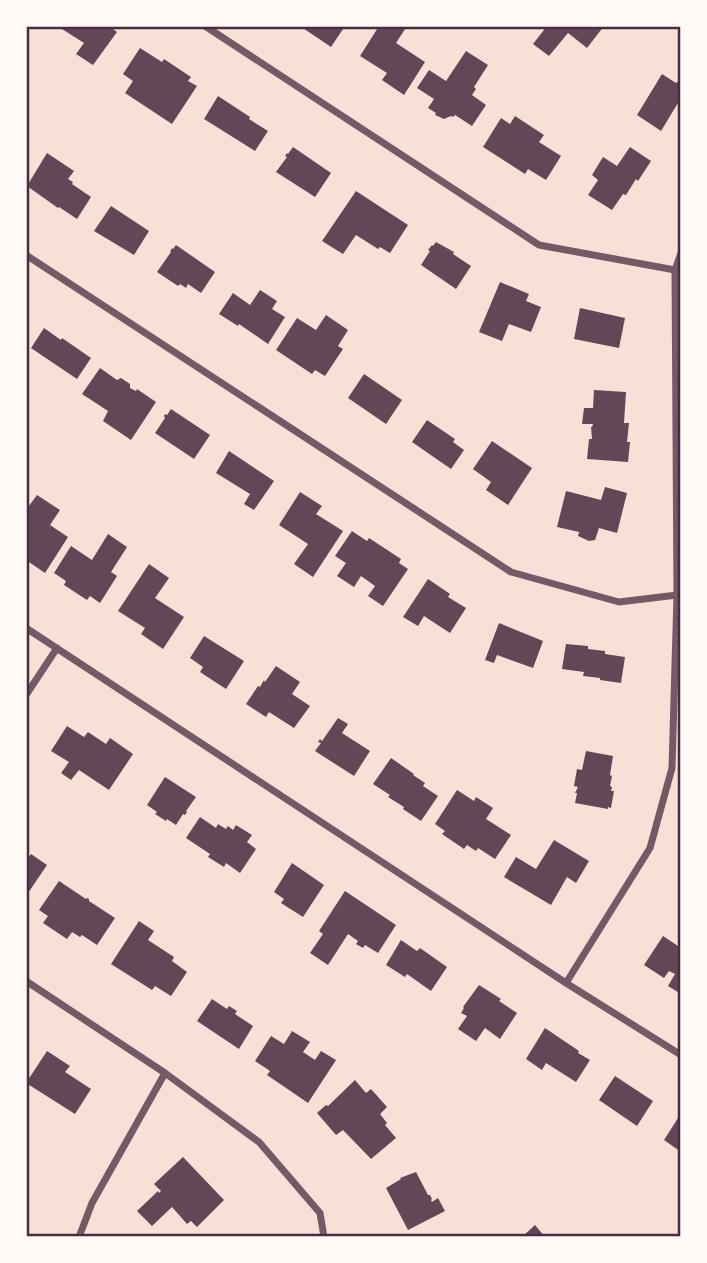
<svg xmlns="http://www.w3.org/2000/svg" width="707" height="1263" font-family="'Source Serif 4',serif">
<rect width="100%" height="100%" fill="#f7e1d7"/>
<path fill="#644757" d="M64 26H109L117 32 93 65 76 54 84 43 62 29Z
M300 26H345L331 47Z
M379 26H407L396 43 425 62 404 95 382 80 387 73 360 56Z
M547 26H604L587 48 568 33 549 56 533 44Z
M140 48 162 62 164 59 191 77 188 81 197 86 172 124 125 93 133 81 123 74Z
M466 51 488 65 474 87 476 89 472 95 486 105 472 126 455 115 453 117 451 116 444 119 435 115 436 113 428 108 434 99 417 88 429 70 446 81Z
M662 74 676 83 677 82 680 83 681 98 661 131 637 115Z
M218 96 250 117 249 119 268 131 255 151 204 119Z
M515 116 544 135 539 142 561 156 546 180 528 169 525 174 483 147 501 118 510 124Z
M293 147 331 173 315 197 276 172 287 157 285 156 287 153 288 154Z
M630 147 651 161 638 181 636 179 626 195 623 194 612 210 588 195 598 180 592 175 603 157 617 166Z
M47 153 74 171 68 179 73 182 72 184 91 197 77 219 59 207 58 208 27 186Z
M356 191 408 225 390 253 380 247 378 249 356 235 343 254 322 241Z
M111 206 149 231 134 255 94 231Z
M436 242 454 252 453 254 471 266 456 289 421 265 430 251 428 250 432 245 433 246Z
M176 245 215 272 201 293 188 284 186 288 180 284 178 286 157 272 171 252H170L172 248 173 249Z
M500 282 529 294 526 301 541 307 531 332 509 324 502 341 479 332Z
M260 290 277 301 272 309 285 317 268 344 239 324 238 326 219 314 233 293 250 305Z
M580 308 625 318 619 348 574 339Z
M326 315 348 330 338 346 343 349 325 376 315 370 312 374 276 350 297 318 316 330Z
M44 328 61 340 62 338 91 358 77 379 31 348Z
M100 368 117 380 121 378 130 384V388L136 391 137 389 156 402 131 440 103 421 108 411 82 394Z
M364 374 402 400 386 424 348 398Z
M594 390 626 392 624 423H629L627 442H630L628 462 587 459 589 439H592L591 427H592L593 424H582L584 408H593Z
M171 409 210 435 194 459 155 433 165 418 164 416 165 414 167 415Z
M427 420 455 439 453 442 464 450 451 469 412 442Z
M492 441 532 468 508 505 486 490 491 482 473 469Z
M229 451 274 481 254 510 244 504 250 494 216 473Z
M605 487 627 493 617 533 599 528 595 540 589 541 578 536 579 532 557 527 566 491 601 500Z
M300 492 322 506 316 514 343 531 313 577 294 564 308 544 279 525Z
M37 495 60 510 50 525 68 537 45 573 26 560 29 552 26 551V510Z
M352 531 367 541 369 538 401 559 399 563 408 569 383 606 368 596 375 586 361 576 354 587 337 576 346 563 335 556Z
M108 534 127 547 111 572 117 576 100 603 90 596 87 600 64 585 66 581 54 573 71 546 92 560Z
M149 564 169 578 155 598 184 617 163 649 141 634 145 628 118 611Z
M428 579 450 594 448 597 466 608 450 633 424 616 418 626 403 617Z
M499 623 543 641 533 668 497 655 494 663 485 660Z
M204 636 244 661 226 689 200 672 203 667 190 658Z
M566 644 588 646V649L605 651V654L625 657 621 683 600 680V678L583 676 584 672 562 669Z
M276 666 300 682 292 694 310 706 294 728 269 712 266 717 246 704 258 686 260 687 264 680 265 682Z
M338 718 348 724 342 733 370 751 354 776 315 751 321 743 318 742 320 739 322 741Z
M67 726 84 737 88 732 106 744 110 738 133 754 109 790 79 770 71 780 61 773 69 762 51 751Z
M586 751 613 756 610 775 612 776 610 786 612 787 611 791H614L611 808 608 807V809L575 803 577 793H575L578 787 574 786 577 769 582 770Z
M391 758 414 774 413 775 425 783 423 786 438 796 421 821 403 809 404 807 388 797 390 795 373 784Z
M165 777 196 797 186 811 187 812 185 815 183 814 176 825 167 819 166 821 155 814 157 812 147 805Z
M457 790 474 801 476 797 493 808 486 819 511 835 495 859 478 848 476 851 467 845 464 849 442 834 445 831 435 824Z
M200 817 216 828 218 824 226 829 228 826 233 830 236 825 252 835 247 842 256 849 240 873 226 863 224 867 208 857 210 854 186 838Z
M554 840 589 861 576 883 567 877 551 905 504 877 516 857 536 869Z
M31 854 47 865 26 896V861Z
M292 863 324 885 303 917 281 903 284 899 274 892Z
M59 881 86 899 87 898 89 899V901L115 918 97 945 82 935 80 937 72 932 67 939 43 923 48 916 39 910Z
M345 891 396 925 378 953 365 945 363 948 356 944 358 941 348 934 328 965 310 953 323 934 319 931Z
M139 921 154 931 148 940 174 957 172 961 187 972 171 996 155 986 152 990 111 964Z
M663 936 681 948V994L668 986 675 974 669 971 664 978 644 965Z
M401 940 417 951 420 948 447 967 431 991 407 974 405 977 386 965Z
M479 985 501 999 499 1001 517 1013 500 1039 485 1028 476 1041 458 1029 467 1016 461 1013 464 1008 463 1007Z
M212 999 227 1009 229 1006 237 1011 235 1014 253 1026 239 1049 197 1021Z
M545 1028 579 1051 578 1053 590 1060 576 1082 546 1063 542 1070 526 1059Z
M292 1031 310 1042 303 1052 315 1060 321 1051 336 1060 308 1103 267 1075 270 1071 255 1061 271 1036 284 1044Z
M47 1051 70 1066 65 1072 91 1089 75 1114 26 1083Z
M615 1076 653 1101 637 1126 599 1100Z
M355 1080 366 1093 371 1089 387 1107 380 1114 387 1123 385 1125 396 1138 371 1159 343 1130 336 1135 317 1113 326 1105 328 1106Z
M678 1118 681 1119V1152L664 1140Z
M183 1157 224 1200 197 1227 191 1221 187 1224 172 1207 152 1226 137 1211 158 1191 159 1193 161 1191 154 1184Z
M416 1172 428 1195H430L432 1199 431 1200 432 1202 438 1198 445 1211 408 1230 386 1188 401 1179 400 1178Z
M535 1225 545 1237H522Z"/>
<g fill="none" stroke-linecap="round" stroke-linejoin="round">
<path stroke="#755966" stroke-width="7" d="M205 26 539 245 675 270
M26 255 511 572 619 602 677 595
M26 628 566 983 681 1055
M26 695 57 648
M26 981 165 1073 259 1142 320 1213 324 1237
M566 983 650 848 672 768 677 595 675 270 681 253
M79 1237 92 1203 165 1073"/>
</g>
<rect width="707" height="1263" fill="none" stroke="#fffaf5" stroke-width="56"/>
<rect x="28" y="28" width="651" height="1207" fill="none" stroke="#4a2c40" stroke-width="2.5"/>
</svg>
